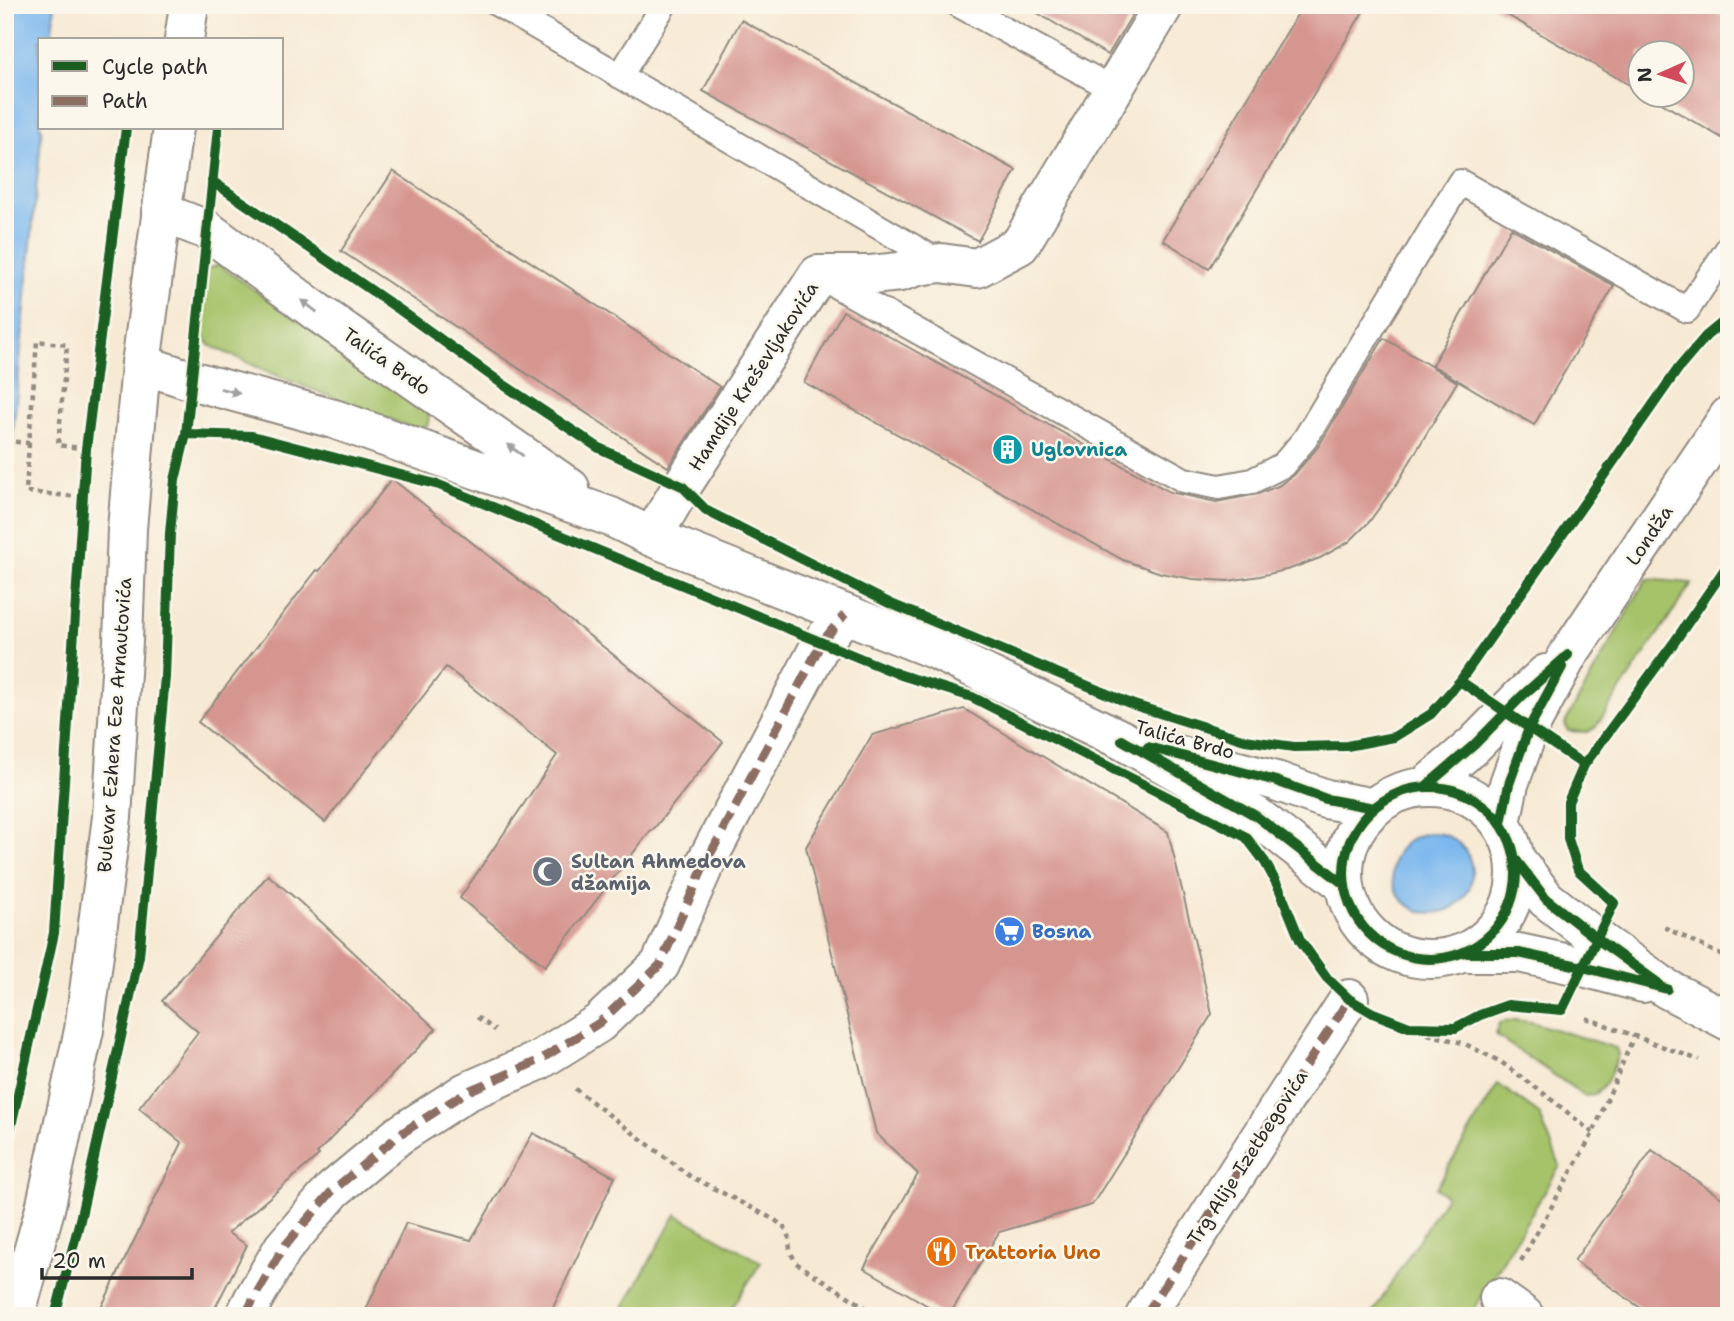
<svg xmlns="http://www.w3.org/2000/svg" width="1734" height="1321" font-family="'Shantell Sans',sans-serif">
<rect width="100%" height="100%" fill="#fbf7ec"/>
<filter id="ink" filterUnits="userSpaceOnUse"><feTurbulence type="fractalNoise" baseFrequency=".0143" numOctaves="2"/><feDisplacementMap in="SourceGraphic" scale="14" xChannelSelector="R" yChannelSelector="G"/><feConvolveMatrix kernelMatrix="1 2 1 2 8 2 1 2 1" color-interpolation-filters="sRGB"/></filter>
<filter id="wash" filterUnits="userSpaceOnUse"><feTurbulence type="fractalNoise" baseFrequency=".00686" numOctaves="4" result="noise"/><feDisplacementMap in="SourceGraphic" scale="28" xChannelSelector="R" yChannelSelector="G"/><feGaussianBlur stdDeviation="1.57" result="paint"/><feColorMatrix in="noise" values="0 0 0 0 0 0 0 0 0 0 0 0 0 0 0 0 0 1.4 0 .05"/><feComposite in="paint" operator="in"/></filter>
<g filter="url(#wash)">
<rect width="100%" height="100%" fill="#f7ead5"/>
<path fill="#a6c36b" stroke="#68774b" stroke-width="2" d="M219 265 423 408 429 414 428 425 422 429 412 428 273 374 211 346 201 334 206 269Z
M1646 579 1692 583 1595 728 1587 732 1568 731 1565 723Z
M1514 1020 1531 1022 1616 1048 1618 1055C1611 1071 1606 1096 1585 1096L1497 1036 1496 1032 1499 1023Z
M1498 1084 1539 1114 1560 1166 1470 1316H1371L1446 1196 1436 1188Z
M676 1214 761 1262 727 1316H619Z"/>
<path fill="#7cb8ee" stroke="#54728c" stroke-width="2" d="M5 5H55L51 40H40V128H42L5 517Z
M1392 873a40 40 0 1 1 80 0a40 40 0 1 1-80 0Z"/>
<g id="blocks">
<path fill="#d69690" d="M1024 5H1138L1108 55Z
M1303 5H1367L1209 269 1163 240Z
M1490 5H1703L1729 20V142L1646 94H1682V52H1640V91Z
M741 20 1016 170 978 241 703 91Z
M393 171 720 387 668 467 341 251Z
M1511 228 1614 286 1534 425 1432 365Z
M843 311 1170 492 1216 502 1258 494 1278 486 1294 475 1318 447 1384 338 1457 382 1398 482 1369 522 1349 542 1320 558 1290 569 1260 576 1228 581 1193 579 1161 573 1123 560 804 382Z
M392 479 723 742 652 831 651 830 545 966 460 898 557 755 446 667 325 822 198 722 317 570 319 571Z
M964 709 1168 832 1212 1014 1092 1205 999 1232 949 1316H945L864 1268 918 1174 876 1133 806 847 872 735Z
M268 875 301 903 436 1029 317 1153 319 1155 228 1233 247 1245 211 1316H97L182 1143 139 1108 198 1032 162 1001Z
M533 1133 615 1177 549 1316H363L406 1223 471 1240Z
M1652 1150 1729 1203V1316H1652L1574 1261Z"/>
</g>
</g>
<g filter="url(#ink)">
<use href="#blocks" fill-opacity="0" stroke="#918a80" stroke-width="2"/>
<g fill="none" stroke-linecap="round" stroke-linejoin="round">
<defs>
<path id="lane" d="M499 5 941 263
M959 5 1113 89
M620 76 664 5
M824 279 1184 480 1219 487 1252 481 1283 465 1305 439 1460 182 1687 310 1729 247"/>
<path id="street" d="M161 212 207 230 317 312 570 488
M141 364 190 380 334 419 611 517 652 537 936 650 1122 740 1256 816 1344 884
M652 537 682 486 818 275H871L900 272 918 266 941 263 977 268 1020 245 1164 5
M1178 755 1276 781 1326 799 1374 808
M1344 873a86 86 0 1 1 172 0a86 86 0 1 1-172 0Z
M1425 787 1474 745 1522 696 1546 674
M1501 823 1509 784 1529 728 1568 655 1729 416
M1516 860 1546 899 1597 939 1667 989 1729 1021
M1467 953H1519L1583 967 1643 983
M1499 1298 1524 1316
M245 1316 254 1298 283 1248 333 1190 399 1135 466 1092 538 1061 599 1023 660 965 703 868 822 642 845 614
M1145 1316 1349 999"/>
<path id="secondary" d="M184 40 189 5
M15 1316 45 1209 84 1030 112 817 123 641 127 529 141 364 173 128"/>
</defs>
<use href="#lane" stroke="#918a80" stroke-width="28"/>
<use href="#street" stroke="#918a80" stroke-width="42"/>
<use href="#secondary" stroke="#918a80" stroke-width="42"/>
<path stroke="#918a80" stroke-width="4.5" stroke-dasharray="5 5" stroke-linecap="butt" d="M5 441 29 443 37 341 67 345 58 445 86 449
M29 443 26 492 81 497
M1664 927 1729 959
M477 1017 495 1030
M1586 1018 1699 1060
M1409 1027 1427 1034 1463 1043 1501 1062 1547 1096 1593 1133
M575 1089 690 1176 775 1220 785 1228 789 1238 790 1251 796 1263 879 1316
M1521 1261 1593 1133 1634 1036"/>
<use href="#lane" stroke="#fff" stroke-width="24"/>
<use href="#street" stroke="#fff" stroke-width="38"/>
<use href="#secondary" stroke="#fff" stroke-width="38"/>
<path stroke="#8d6e63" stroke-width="9" stroke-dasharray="18 9" stroke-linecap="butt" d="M245 1316 254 1298 283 1248 333 1190 399 1135 466 1092 538 1061 599 1023 660 965 703 868 822 642 845 614
M1145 1316 1349 999"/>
<defs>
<path id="cycleway" d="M212 181 400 310 504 385 599 448 682 486 707 511 889 603 1134 705 1245 740 1294 747 1347 746 1394 737 1431 714 1460 681 1678 369 1706 336 1729 317
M186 434 252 436 439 485 901 675 972 697 1246 837 1265 862 1279 888 1300 940 1327 978 1349 999 1373 1013 1409 1027 1455 1028 1480 1015 1508 1005 1562 1010 1614 903 1578 870 1568 839V802L1584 765 1673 644 1729 563
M1460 681 1584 765
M1122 740 1256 816 1344 884
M1148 747 1276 781 1326 799 1374 808
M1344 873a86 86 0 1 1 172 0a86 86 0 1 1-172 0Z
M1425 787 1474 745 1522 696 1568 655
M1501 823 1509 784 1529 728 1562 667
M1516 860 1546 899 1597 939 1658 983
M1467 953H1519L1583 967 1667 989
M5 1153 54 933 86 449 126 128
M55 1316 80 1220 139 956 165 677 170 533 175 480 186 434 218 128"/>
</defs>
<use href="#cycleway" stroke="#fbf7ec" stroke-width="15"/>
<use href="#cycleway" stroke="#1b5e20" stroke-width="10"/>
</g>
<defs><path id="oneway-solid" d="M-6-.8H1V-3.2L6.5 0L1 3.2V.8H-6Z" transform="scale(1.75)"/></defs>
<g fill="#a0a0a0">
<use href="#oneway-solid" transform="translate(309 306) rotate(-143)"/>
<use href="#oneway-solid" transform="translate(230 391) rotate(15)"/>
<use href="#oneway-solid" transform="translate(515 450) rotate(-145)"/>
</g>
</g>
<defs>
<symbol id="building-disc" viewBox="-11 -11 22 22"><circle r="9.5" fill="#0f9aa8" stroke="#fbf7ec"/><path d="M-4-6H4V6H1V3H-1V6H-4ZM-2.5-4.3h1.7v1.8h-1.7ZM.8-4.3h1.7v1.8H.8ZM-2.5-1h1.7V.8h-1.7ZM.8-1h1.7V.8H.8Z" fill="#fff"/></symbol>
<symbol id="mosque-disc" viewBox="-11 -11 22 22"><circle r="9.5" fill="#6b7280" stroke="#fbf7ec"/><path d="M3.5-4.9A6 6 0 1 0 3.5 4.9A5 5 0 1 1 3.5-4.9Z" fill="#fff"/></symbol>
<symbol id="supermarket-disc" viewBox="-11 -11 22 22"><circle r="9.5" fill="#3f7fe0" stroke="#fbf7ec"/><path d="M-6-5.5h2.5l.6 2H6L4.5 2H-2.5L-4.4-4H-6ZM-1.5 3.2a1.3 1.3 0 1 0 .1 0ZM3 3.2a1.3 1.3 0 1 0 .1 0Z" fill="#fff"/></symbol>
<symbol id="restaurant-disc" viewBox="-11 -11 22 22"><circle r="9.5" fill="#e8710a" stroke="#fbf7ec"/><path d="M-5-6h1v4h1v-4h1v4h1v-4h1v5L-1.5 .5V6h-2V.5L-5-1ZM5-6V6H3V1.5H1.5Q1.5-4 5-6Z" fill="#fff"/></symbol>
</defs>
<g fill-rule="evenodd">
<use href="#building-disc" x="990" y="432" width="35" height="35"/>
<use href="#mosque-disc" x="530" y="854" width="35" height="35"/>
<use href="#supermarket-disc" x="992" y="914" width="35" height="35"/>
<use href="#restaurant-disc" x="924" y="1234" width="35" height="35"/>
</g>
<g text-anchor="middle" stroke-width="5" stroke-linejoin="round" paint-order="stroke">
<g font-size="19" fill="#2b2b2b" stroke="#fbf7ec">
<text transform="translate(387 361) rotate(35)" y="7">Talića Brdo</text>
<text transform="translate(753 376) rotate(-57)" y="7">Hamdije Kreševljakovića</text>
<text transform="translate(1649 535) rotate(-56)" y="7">Londža</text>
<text transform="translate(114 725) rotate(-86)" y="7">Bulevar Ezhera Eze Arnautovića</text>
<text transform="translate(1185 739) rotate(15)" y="7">Talića Brdo</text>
<text transform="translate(1247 1157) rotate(-57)" y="7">Trg Alije Izetbegovića</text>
</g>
<g font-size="19" font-weight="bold" fill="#0d838f" stroke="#fbf7ec" text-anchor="start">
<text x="1031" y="456">Uglovnica</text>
</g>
<g font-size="19" font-weight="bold" fill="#5b616d" stroke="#fbf7ec" text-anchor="start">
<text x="571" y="868">Sultan Ahmedova<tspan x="571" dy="22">džamija</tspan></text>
</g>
<g font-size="19" font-weight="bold" fill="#366cbe" stroke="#fbf7ec" text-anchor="start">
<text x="1032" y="938">Bosna</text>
</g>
<g font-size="19" font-weight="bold" fill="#c56008" stroke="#fbf7ec" text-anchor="start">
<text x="965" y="1259">Trattoria Uno</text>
</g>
</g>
<rect width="1734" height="1321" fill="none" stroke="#fbf7ec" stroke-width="28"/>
<rect x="38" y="38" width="245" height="91" fill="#fbf7ec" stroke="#a8a59f" stroke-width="2"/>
<rect x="52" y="61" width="35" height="10" fill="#1b5e20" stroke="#a8a59f" stroke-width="2"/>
<text x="102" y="74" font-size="21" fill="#2b2b2b">Cycle path</text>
<rect x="52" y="96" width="35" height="10" fill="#8d6e63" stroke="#a8a59f" stroke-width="2"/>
<text x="102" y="108" font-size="21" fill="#2b2b2b">Path</text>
<g transform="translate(1661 74) rotate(267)"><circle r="33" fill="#fbf7ec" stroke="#a8a59f" stroke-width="2"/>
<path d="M0-5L12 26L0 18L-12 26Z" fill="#d1495b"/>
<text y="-10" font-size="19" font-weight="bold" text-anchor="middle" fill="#2b2b2b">N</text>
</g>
<path d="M42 1268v10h150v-10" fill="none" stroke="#2b2b2b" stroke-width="3.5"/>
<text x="52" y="1268" font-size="21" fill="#2b2b2b" stroke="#fbf7ec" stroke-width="5" paint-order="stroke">20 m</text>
</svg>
